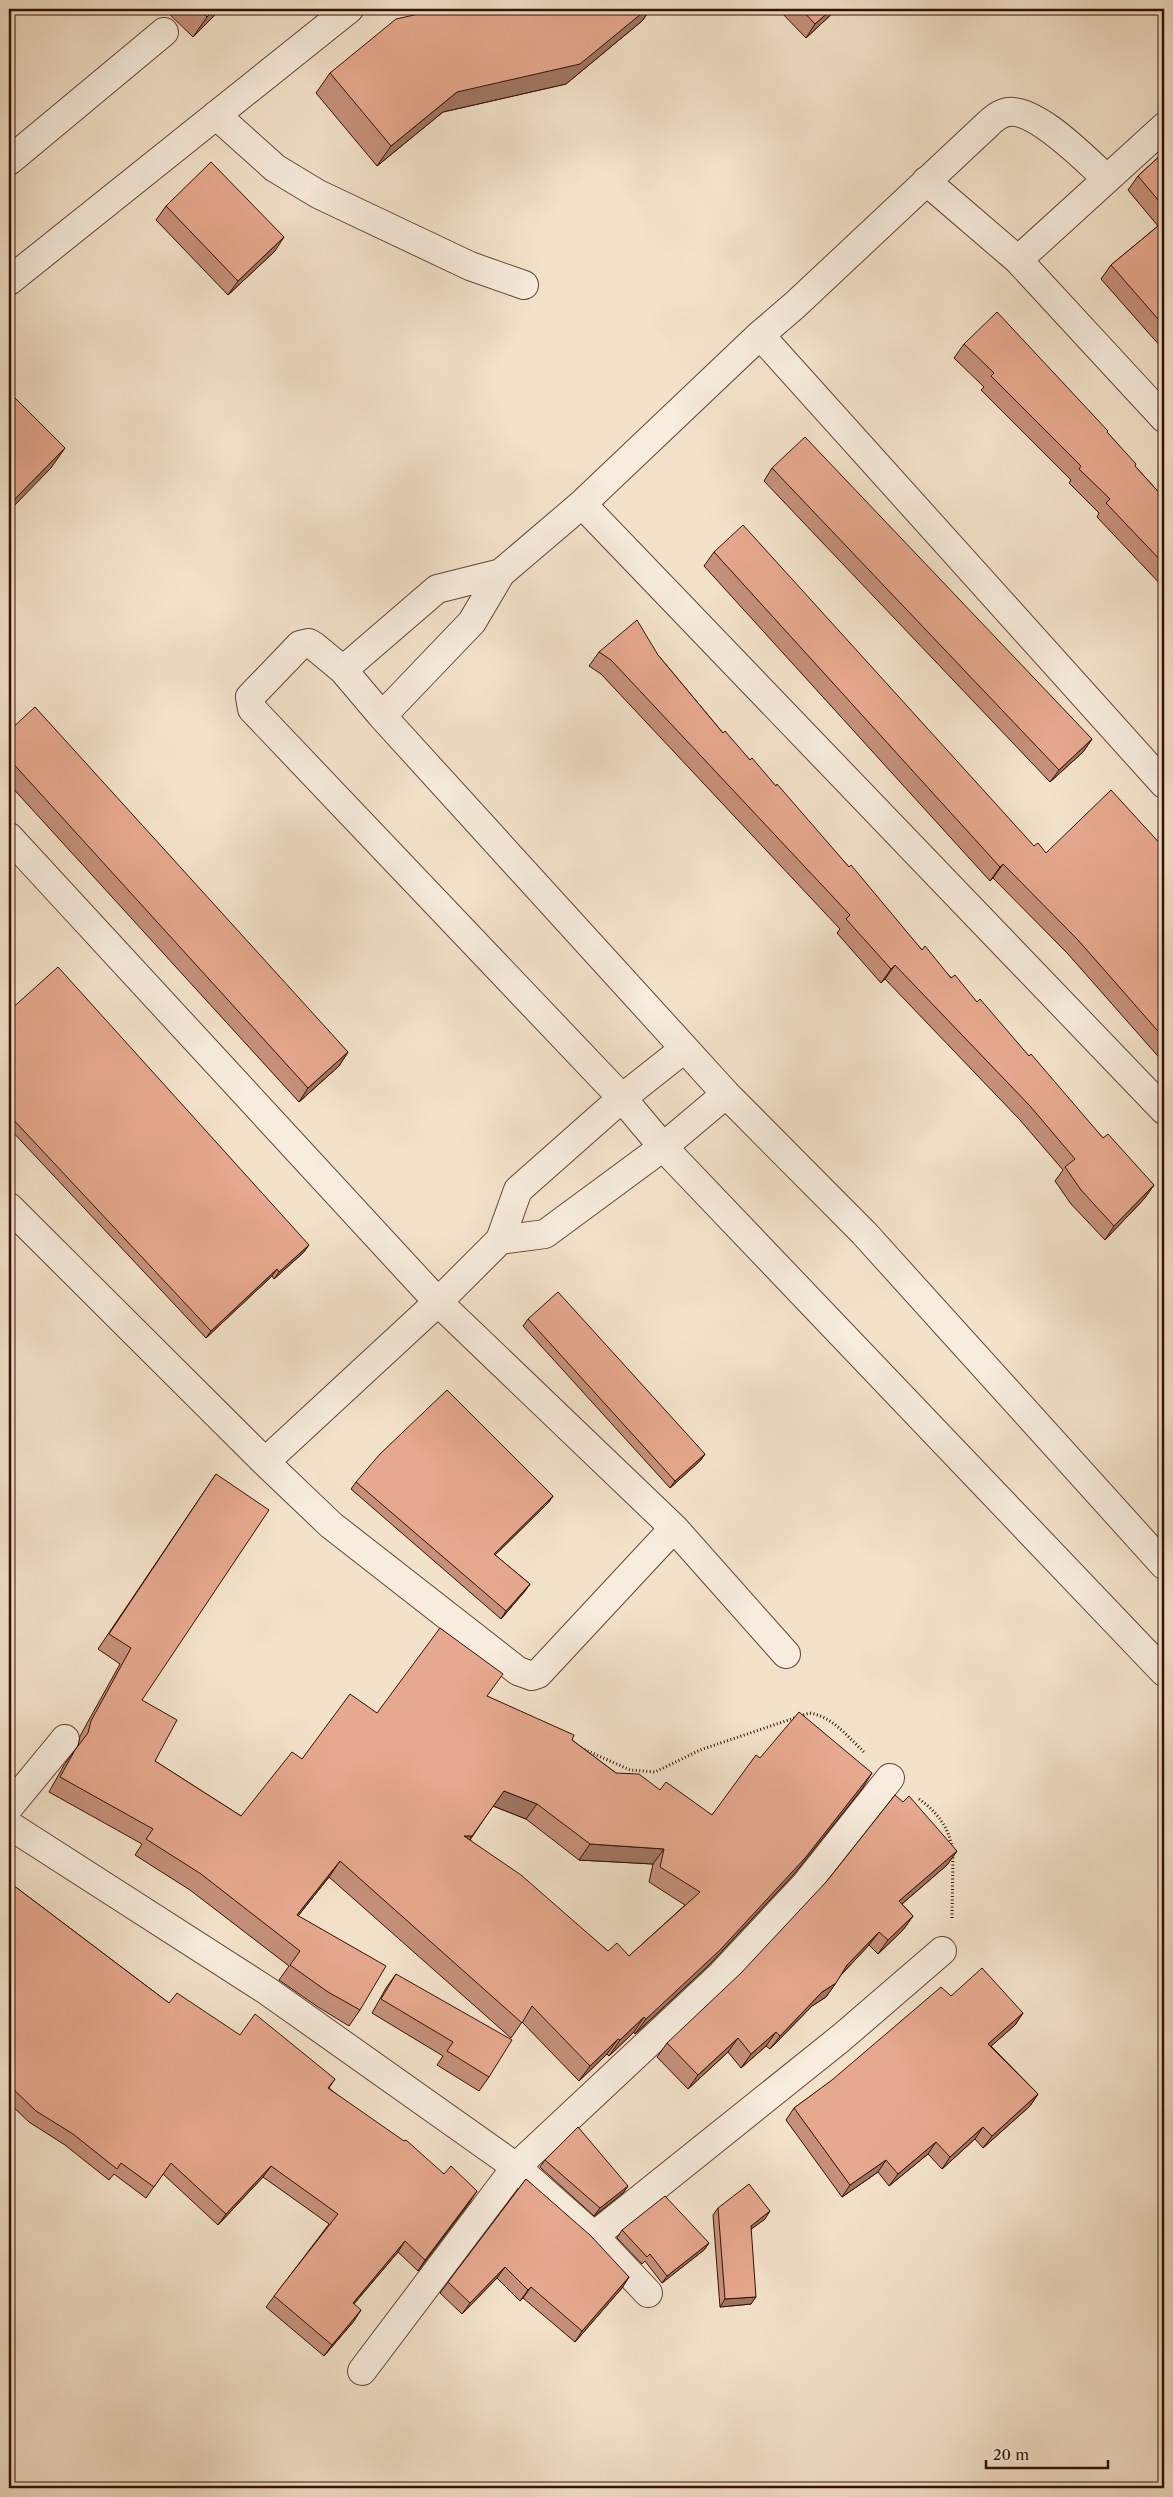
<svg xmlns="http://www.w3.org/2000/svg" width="1173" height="2497" font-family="'Libre Caslon Text',serif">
<rect width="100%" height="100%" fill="#f3e2ca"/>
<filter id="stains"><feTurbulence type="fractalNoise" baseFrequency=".004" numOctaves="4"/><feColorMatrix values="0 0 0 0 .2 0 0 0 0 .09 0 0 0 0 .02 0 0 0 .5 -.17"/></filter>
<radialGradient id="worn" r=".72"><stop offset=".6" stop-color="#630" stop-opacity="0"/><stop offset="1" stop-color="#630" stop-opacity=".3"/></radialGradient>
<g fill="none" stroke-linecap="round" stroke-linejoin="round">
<defs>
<path id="minor" d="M216 115 275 168 318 194 470 266 524 285
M9 161 164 32
M926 181 1018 260 1164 418
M1018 260 1107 179
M9 281 349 9
M760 335 1164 784
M582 504 1164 1110
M343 670 437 589 501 573
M382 716 472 622 501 573 582 504 760 335 795 305 988 124C992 120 998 115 1004 113 1032 103 1087 161 1107 179L1164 127
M9 837 438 1302 674 1528 786 1654
M9 1207 265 1462 331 1525 518 1671 532 1676 538 1674 674 1528
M500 1240 545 1234 663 1147 726 1094
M265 1462 438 1302 500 1240 518 1190 622 1098 684 1049
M1164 1565 864 1233 726 1094 382 716 343 670 314 646 309 643 300 645 250 697 252 709 622 1098 663 1147 1164 1672
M9 1807 65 1739
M9 1825 266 1990 516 2167 594 2236 648 2293
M594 2236 841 2038 942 1951
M362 2371 516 2167 720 1976 806 1884 890 1778"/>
</defs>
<use href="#minor" stroke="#624535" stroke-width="30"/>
<path stroke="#321103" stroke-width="3" stroke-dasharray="1 2.5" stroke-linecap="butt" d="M581 1748 630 1770 655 1772 700 1750 809 1713C832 1716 848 1737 865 1753
M919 1799C936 1811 949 1827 952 1848
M952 1918 953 1854"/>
<use href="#minor" stroke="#f7ecdd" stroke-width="28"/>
</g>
<path fill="#c6907a" stroke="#321103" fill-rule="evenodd" d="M164 9H221L193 37Z
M441 9H651L642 21 566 84 443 112 377 166 316 93 330 73Z
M778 9H837L806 38Z
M1164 152V350L1153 338 1101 279 1111 265 1158 226 1128 190 1138 176Z
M166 206 275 251 228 295 156 220Z
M964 344 1107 432 1135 466 1164 498V588L1097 517 1099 513 1069 483 1071 480 981 390 984 387 954 358Z
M772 468 1092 739 1083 752 1050 782 764 481Z
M714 552 1034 846 1046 853 1164 848V1063L1068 954 993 878 990 881 704 566Z
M599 652 658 655 723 733 776 786 849 867 922 950 977 1002 1029 1056 1103 1138 1154 1185 1144 1199 1105 1240 1071 1204 1055 1181 1063 1170 1020 1120 885 979 881 983 837 933 840 929 601 674 589 666Z
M9 731 348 1052 339 1066 299 1102 9 784Z
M9 1011 304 1252 274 1279 272 1276 206 1338 9 1128Z
M528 1319 705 1454 700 1461 670 1488 523 1326Z
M216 1474 142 1700 155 1761 241 1816 302 1759 377 1713 487 1696 572 1740 616 1773 660 1790 712 1815 760 1758 862 1789 794 1874 709 1965 635 2034 634 2032 609 2056 607 2054 579 2081 522 2022 511 2038 329 1877 298 1916 360 2010 349 2026 318 2007 279 1980 289 1966 190 1890 135 1855 142 1844 49 1792 64 1765 78 1746 80 1736 120 1664 98 1649ZM493 1806 526 1819 579 1860 653 1864 649 1882 685 1905 629 1956 608 1951 470 1840Z
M356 1482 553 1496 548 1503 495 1555 530 1584 525 1591 501 1619 351 1489Z
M957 1851 947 1865 902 1904 913 1916 903 1930 878 1954 869 1945 841 1975 826 1997 812 2006 770 2049 766 2046 741 2068 728 2052 688 2089 657 2057 667 2043Z
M9 1882 169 2003 335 2079 329 2088 470 2202 418 2271 398 2252 354 2304V2321L324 2356 266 2307 329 2224 263 2177 218 2225 163 2174 146 2198 114 2174 109 2180 65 2145 29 2122 9 2103Z
M396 1974 489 2077 479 2091 437 2065 443 2056 372 2013 386 1988Z
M951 1996 1023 2013 1015 2025 991 2046 1038 2094 1030 2106 983 2148 975 2139 942 2169 928 2154 889 2186 878 2172 842 2197 786 2120 794 2108Z
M545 2160 628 2186 623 2193 594 2216 540 2167Z
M526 2179 629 2277 622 2288 575 2342 523 2298 520 2301 497 2278 462 2314 440 2293Z
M718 2208 765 2219 751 2229V2304L720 2307 713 2215Z
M622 2230 709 2243 704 2250 662 2283 645 2261 642 2264 617 2238Z"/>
<path fill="#a17663" stroke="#321103" d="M215 9H221L193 37 207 17Z
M647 9H651L642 21 566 84 443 112 377 166 391 146 457 92Z
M832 9H837L806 38 815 24Z
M284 237 275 251 228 295 238 281Z
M65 448 51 468 9 511V505Z
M1092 739 1083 752 1050 782 1059 770Z
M1003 864 993 878 990 881 1000 867Z
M895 965 885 979 881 983 891 969Z
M348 1052 339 1066 299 1102 308 1088Z
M1154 1185 1144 1199 1105 1240 1114 1226Z
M309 1245 304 1252 274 1279 279 1272Z
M277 1269 272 1276 206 1338 211 1331Z
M705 1454 700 1461 670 1488 675 1481Z
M553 1496 548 1503 489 1561 494 1554Z
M530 1584 525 1591 501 1619 506 1611Z
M872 1773 862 1789 794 1874 709 1965 635 2034 646 2019Z
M504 1791 537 1804 526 1819 493 1806Z
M464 1836H472L461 1852Z
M590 1844 664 1849 653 1864 579 1860Z
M957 1851 947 1865 889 1915 899 1901Z
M340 1861 329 1877 286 1931 297 1915Z
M913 1916 903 1930 878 1954 888 1940Z
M879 1932 869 1945 837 1979 847 1965Z
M836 1983 826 1997 812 2006 770 2049 780 2036 822 1992Z
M1023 2013 1015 2025 980 2056 988 2044Z
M644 2017 634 2032 609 2056 620 2040Z
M776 2032 766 2046 741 2068 751 2054Z
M738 2038 728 2052 688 2089 698 2075Z
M618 2039 607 2054 579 2081 590 2066Z
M1038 2094 1030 2106 983 2148 992 2136Z
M983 2127 975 2139 942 2169 950 2157Z
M936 2142 928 2154 889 2186 898 2174Z
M886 2160 878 2172 842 2197 850 2185Z
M271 2166 263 2177 218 2225 226 2214Z
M628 2186 623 2193 594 2216 600 2208Z
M477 2191 470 2202 418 2271 425 2260Z
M770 2211 765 2219 746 2233 751 2226Z
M405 2241 398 2252 345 2314 353 2303Z
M709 2243 704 2250 662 2283 667 2276Z
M505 2267 497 2278 462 2314 470 2303Z
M629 2277 622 2288 575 2342 582 2331Z
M531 2287 523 2298 520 2301 528 2290Z
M756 2297 751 2304 720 2307 725 2299Z
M361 2310 354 2321 324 2356 332 2345Z"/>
<path fill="#e6a88e" stroke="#321103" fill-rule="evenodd" d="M199 9H215L207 17Z
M441 9H647L580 64 457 92 391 146 330 73 396 19Z
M801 9H832L815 24Z
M1164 152V207L1138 176Z
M211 162 284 237 238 281 166 206Z
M1164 221V326L1111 265Z
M997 312 1108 431 1107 432 1136 464 1135 466 1164 498V564L1106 503 1110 499 1079 469 1081 466 991 376 994 373 964 344Z
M9 392 65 448 9 505Z
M805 437 1092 739 1059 770 772 468Z
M743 525 1034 846 1038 843 1046 853 1111 790 1164 848V1038L1078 940 1003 864 1000 867 714 552Z
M637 620 658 655 723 733 725 731 750 760 752 758 776 786 777 784 849 867 851 865 922 950 925 946 951 978 955 975 977 1002 980 999 1029 1056 1031 1054 1103 1138 1108 1134 1154 1185 1114 1226 1081 1190 1065 1167 1075 1159 1030 1106 895 965 891 969 846 919 850 915 611 660 599 652Z
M35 707 348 1052 308 1088 9 759V731Z
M58 967 309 1245 279 1272 277 1269 211 1331 9 1115V1011Z
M558 1292 705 1454 675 1481 528 1319Z
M447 1390 553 1496 494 1554 530 1584 506 1611 356 1482 380 1454Z
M216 1474 269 1510 142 1700 177 1720 155 1761 241 1816 292 1752 302 1759 350 1694 377 1713 440 1628 503 1674 487 1696 574 1735 572 1740 616 1773 639 1774 660 1790 666 1782 712 1815 756 1755 760 1758 799 1712 872 1773 805 1858 720 1950 646 2019 644 2017 620 2040 618 2039 590 2066 532 2006 522 2023 340 1861 297 1915 386 1966 360 2010 328 1992 290 1965 300 1951 201 1874 146 1839 153 1829 60 1777 75 1750 88 1733 91 1721 131 1648 109 1634ZM504 1791 537 1804 590 1844 664 1849 660 1867 700 1892 629 1956 617 1943 608 1951 521 1875 464 1836H472Z
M895 1795 903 1802 909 1796 957 1851 899 1901 913 1916 888 1940 879 1932 847 1965 836 1983 822 1992 780 2036 776 2032 751 2054 738 2038 698 2075 667 2043 741 1973 827 1881Z
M9 1882 169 2003 177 1993 240 2035 255 2014 335 2079 328 2088 404 2141 406 2140 444 2174 451 2166 477 2191 425 2260 405 2241 353 2303 361 2310 332 2345 274 2296 338 2214 271 2166 226 2214 171 2163 154 2187 121 2163 117 2169 73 2134 36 2111 9 2085Z
M982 1968 1023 2013 988 2044 1038 2094 992 2136 983 2127 950 2157 936 2142 898 2174 886 2160 850 2185 794 2108 832 2080 941 1987 951 1996Z
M396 1974 512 2040 489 2077 447 2051 453 2042 381 1999Z
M578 2127 628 2186 600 2208 545 2160Z
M526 2179 591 2236 629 2277 582 2331 531 2287 528 2290 505 2267 470 2303 448 2282Z
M749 2184 770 2211 751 2226 756 2297 725 2299 718 2208Z
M665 2196 709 2243 667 2276 650 2254 647 2257 622 2230Z"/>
<rect width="1173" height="2497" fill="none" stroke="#f3e2ca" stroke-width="30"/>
<rect x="10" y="10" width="1153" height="2477" fill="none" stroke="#321103" stroke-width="2.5"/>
<rect x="15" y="15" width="1143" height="2467" fill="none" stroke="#321103"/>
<path d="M986 2460v8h122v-8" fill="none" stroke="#321103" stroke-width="2.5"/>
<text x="993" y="2460" font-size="15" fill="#321103" stroke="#f7ecdd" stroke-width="4" paint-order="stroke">20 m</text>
<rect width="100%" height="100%" filter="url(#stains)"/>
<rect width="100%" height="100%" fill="url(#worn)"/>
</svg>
